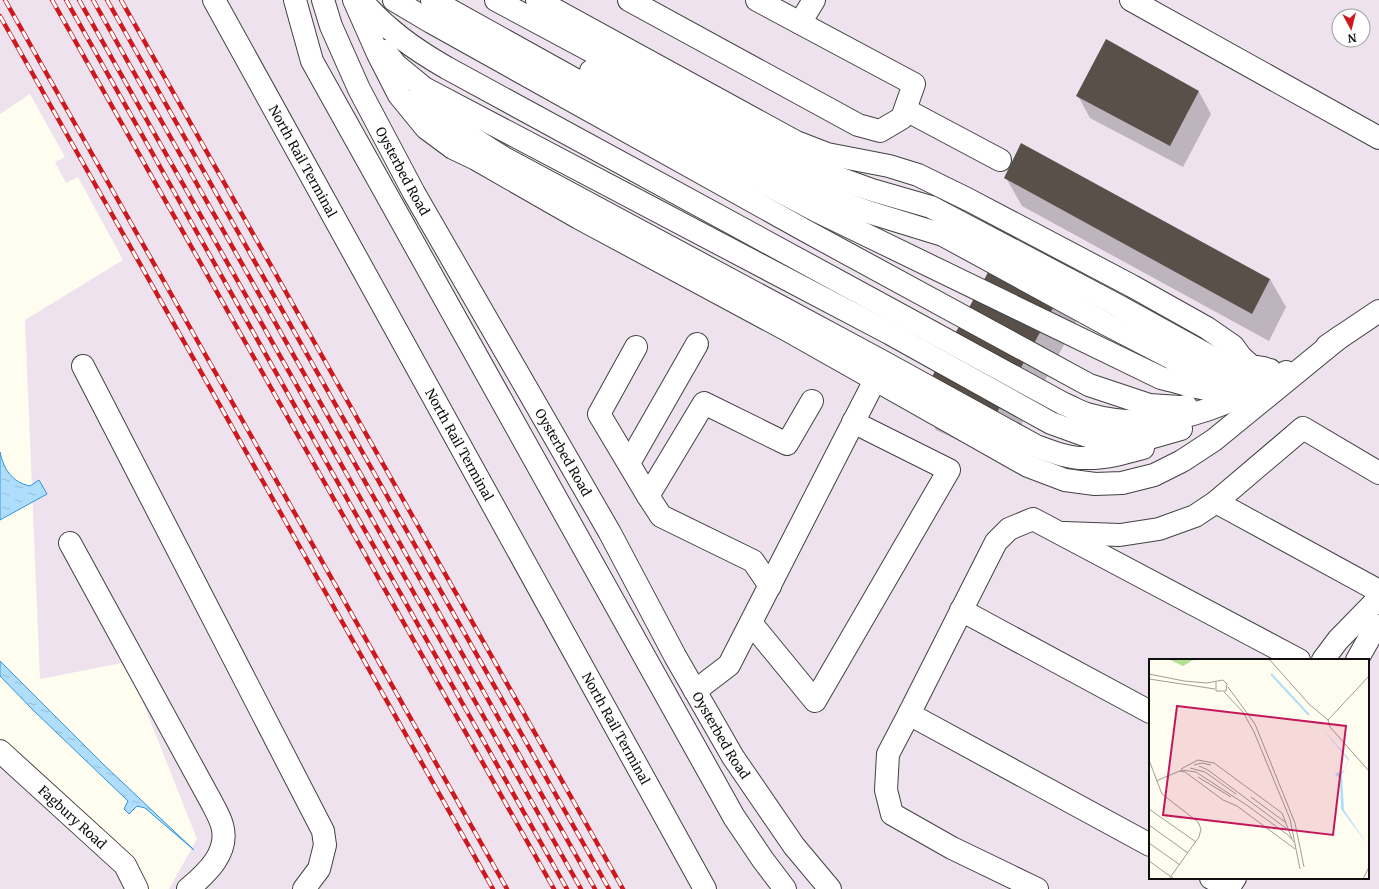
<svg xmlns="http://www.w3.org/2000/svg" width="1379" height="889" font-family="Merriweather,serif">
<defs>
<pattern id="water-ripples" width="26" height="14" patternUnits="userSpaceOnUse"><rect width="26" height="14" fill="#afdefc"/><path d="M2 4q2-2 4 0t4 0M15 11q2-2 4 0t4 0" fill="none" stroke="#95bdd7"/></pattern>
</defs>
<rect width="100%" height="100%" fill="#fffcf0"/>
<path fill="#ede2ee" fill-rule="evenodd" d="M0 0H1379V889H169L197 839 127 662 40 679 25 320 123 260 78 177 66 183 55 162 65 157 30 94 0 114ZM1339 16H1363V40H1339ZM1150 660H1368V878H1150Z
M0 751 137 889H0Z"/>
<path fill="url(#water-ripples)" stroke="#2f93db" d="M0 452C4 470 12 482 30 486L39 480 47 494 0 520Z
M0 661 103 764 194 850 145 808 137 806 129 814 124 809 128 801 33 710 0 676Z"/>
<path fill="#0003" d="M1107 41 1199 92 1211 114 1183 167 1090 118 1078 96Z
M1006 178 1270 279 1286 307 1269 341 1022 206Z
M1009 236 1089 298 1002 461 936 430 920 401Z"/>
<path fill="#59504a" d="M1106 39 1199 91 1170 146 1076 96Z
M1021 143 1270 279 1252 314 1004 178Z
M1008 235 1074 269 986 433 919 401Z"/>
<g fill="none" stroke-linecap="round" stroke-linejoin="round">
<defs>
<g id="minor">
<path id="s1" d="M214 0 705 889"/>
<path d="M295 0 312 61 734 817 763 860 785 889"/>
<path id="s2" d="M323 0 331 26 359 89 414 193 610 533 675 656 733 757 794 846 830 889"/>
<path d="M354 0 378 54 399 95 426 128 453 148 476 159 579 218 789 331 1028 466 1065 480 1095 484 1122 483 1154 475 1182 461 1214 440 1340 337"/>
<path d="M361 0C387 30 414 49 447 68L1064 404C1072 407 1079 412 1087 414 1143 430 1197 419 1248 392"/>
<path d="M394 0 431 22 806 231 1089 385 1149 405 1180 407 1186 406"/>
<path d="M432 0 709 154 817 211 1161 378C1175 381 1191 387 1206 389 1230 392 1265 385 1286 372"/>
<path d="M496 0 789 157 814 169 872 190 931 207 1115 304 1229 367C1243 372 1256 376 1270 370"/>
<path d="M537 0 796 142 827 154 889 166 918 175 969 200 1132 286 1207 328 1233 346 1241 357 1251 366 1264 368"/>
<path d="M629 0 858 125 880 131 902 118 914 84 757 0"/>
<path d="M1131 0 1379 138"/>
<path d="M800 23 814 0"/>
<path d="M385 51 396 65 424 88 889 333 1051 423 1087 436 1120 440 1153 437 1181 429"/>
<path d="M591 71 803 186 865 211 943 235 1106 324 1214 380 1227 381"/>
<path d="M421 93C445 121 473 139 504 158L876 358 1036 446C1052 452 1070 459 1088 458 1107 458 1125 453 1143 448"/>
<path d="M906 110 1000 160"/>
<path d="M1327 346 1379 311"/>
<path d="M636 347 599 414 648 496"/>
<path d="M83 366 323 831 325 845 319 869 304 889"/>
<path d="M629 463 697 344"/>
<path d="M1216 502 1303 428 1379 473"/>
<path d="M1064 533 1120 535 1159 529 1195 516 1216 502 1379 591"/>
<path d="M70 543 213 805C216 811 220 818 222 825 230 852 207 873 188 889"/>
<path d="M770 586 753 561 661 516 648 496 704 403 787 444 812 401"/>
<path d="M961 610 1150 712"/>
<path d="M751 623 815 701 949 470 853 422"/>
<path d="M1323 660 1338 640 1379 598"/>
<path d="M1357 660 1371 635 1379 626"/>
<path d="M695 691 729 665 875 380"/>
<path d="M909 714 888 754 886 790 892 814 952 848 1037 889"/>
<path id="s3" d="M0 751 125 865 137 889"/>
<path d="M1150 845 909 714 996 542 1009 529 1033 519 1299 660"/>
<path d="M1211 878 1229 887 1235 878"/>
</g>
</defs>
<use href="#minor" stroke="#424242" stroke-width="24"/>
<use href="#minor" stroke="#fff" stroke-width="22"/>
<defs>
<path id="rail" d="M5 0 507 889
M52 0 554 889
M66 0 567 889
M79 0 581 889
M93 0 595 889
M107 0 609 889
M121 0 623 889
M0 16 493 889"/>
</defs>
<use href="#rail" stroke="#cd181e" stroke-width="4.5"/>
<use href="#rail" stroke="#fff" stroke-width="3" stroke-dasharray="9" stroke-linecap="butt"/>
</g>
<g text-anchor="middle" stroke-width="4" stroke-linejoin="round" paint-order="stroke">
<g font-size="13" fill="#0f0f0f" stroke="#fff">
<text dy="5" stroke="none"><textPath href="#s1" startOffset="184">North Rail Terminal</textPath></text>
<text dy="5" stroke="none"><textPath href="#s2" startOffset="189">Oysterbed Road</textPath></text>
<text dy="5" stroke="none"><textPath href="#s1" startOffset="508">North Rail Terminal</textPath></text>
<text dy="5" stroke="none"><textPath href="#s2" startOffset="513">Oysterbed Road</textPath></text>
<text dy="5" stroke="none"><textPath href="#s1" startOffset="832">North Rail Terminal</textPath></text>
<text dy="5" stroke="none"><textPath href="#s2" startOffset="837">Oysterbed Road</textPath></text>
<text dy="5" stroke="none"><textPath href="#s3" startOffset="98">Fagbury Road</textPath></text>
</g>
</g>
<g transform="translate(1149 659)">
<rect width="220" height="220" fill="#fffcf0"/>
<path d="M19 0H46L34 7Z" fill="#b5e093"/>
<path d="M173 69 200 100 193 116 195 151 218 185 192 150 191 120 186 115 195 111 199 101Z" fill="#afdefc"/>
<path fill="none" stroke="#afdefc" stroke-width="2" d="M122 15 160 56"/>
<path fill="none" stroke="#9f9d96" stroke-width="1" d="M120 0 160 45 179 61 181 68 220 112M0 15 35 22 58 24 74 21 78 25 77 32H67V23M0 20 66 30M79 28 106 65 146 164 155 208M75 33 94 53 105 73 141 160 151 210M179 61 220 17M0 101 13 135 49 163 52 170 50 178 20 220M45 106 53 104 62 106M50 107 59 111 138 170M41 109 56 113 87 135M32 110 49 101 65 104 133 154 143 180M31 112 36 113 74 141 88 147 146 190M49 118 82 138M7 122 33 111 47 113 99 147 139 176 145 183M102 138 136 163M0 150 47 183M0 166 39 194M0 184 31 206M0 202 25 220M214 220 220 208"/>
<path fill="#c2185b" fill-opacity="0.15" stroke="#c2185b" stroke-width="2" d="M28 47 197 67 184 176 14 156Z"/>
<rect width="220" height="220" fill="none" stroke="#0f0f0f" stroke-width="2"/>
</g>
<g transform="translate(1351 28) rotate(173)"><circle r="19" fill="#ffffff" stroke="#9f9f9f"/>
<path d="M0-3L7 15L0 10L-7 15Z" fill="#cd181e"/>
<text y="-6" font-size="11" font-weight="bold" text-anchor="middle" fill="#0f0f0f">N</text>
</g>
</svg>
